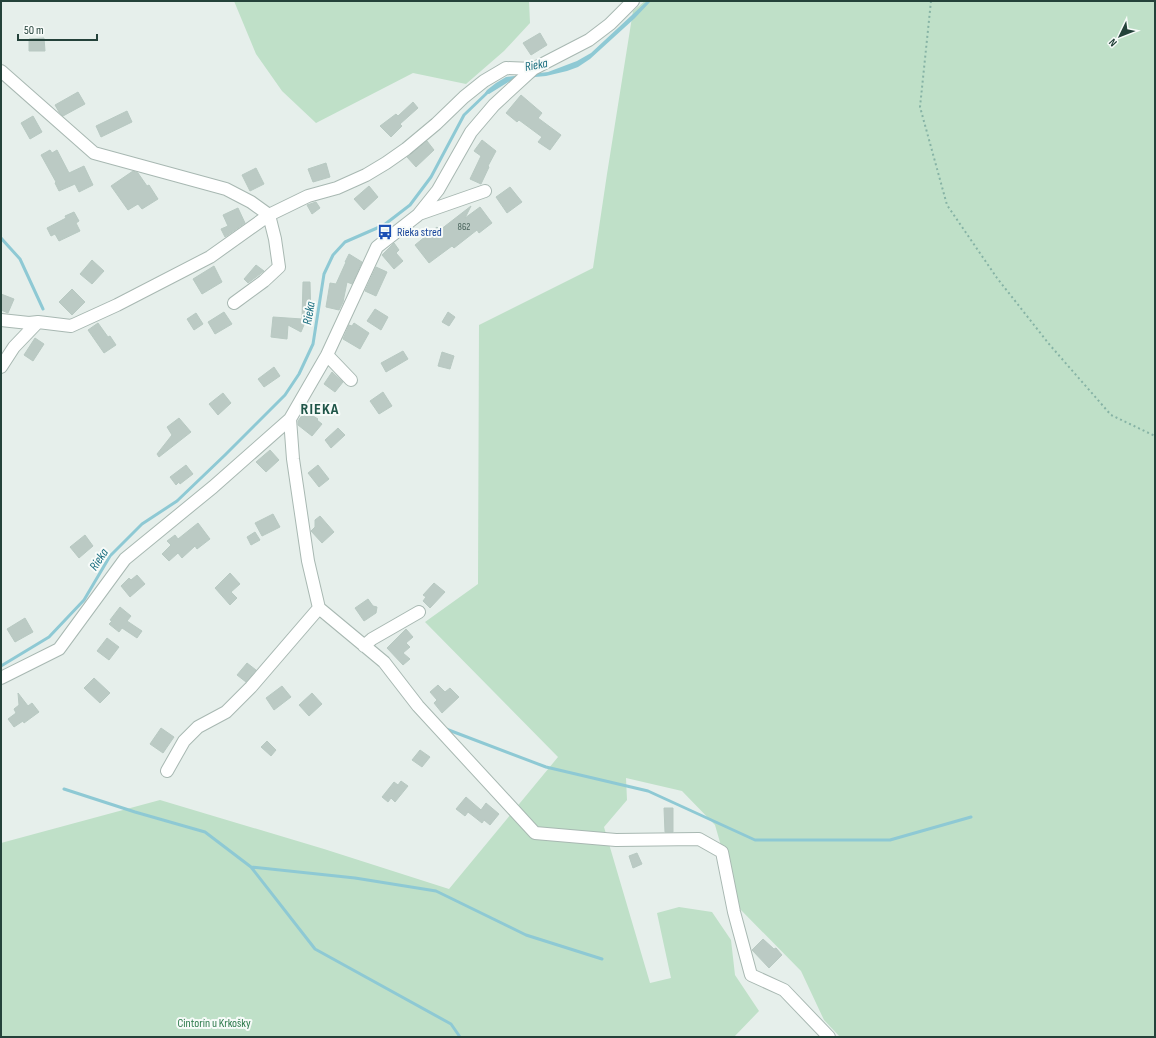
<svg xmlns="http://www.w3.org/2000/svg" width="1156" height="1038" font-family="'Sofia Sans Condensed',sans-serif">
<rect width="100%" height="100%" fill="#e6efeb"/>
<path fill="#bfe0c8" d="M234 1H529L530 23 504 51 466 84 413 73 316 123 282 91 256 54Z
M645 1H1155V1037H840L824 1020 801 971 739 908 715 825 682 791 626 778 627 800 604 827 650 983 671 978 657 913 679 907 712 912 731 940 735 975 759 1011 734 1037H1V843L160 800 324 849 449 889 558 757 425 622 478 584 479 325 593 268 607 174 633 11Z"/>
<path fill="#8ec9d4" d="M647 1H651L635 18 590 59 578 67 567 71 546 76 535 77 526 83 510 81 489 94 485 93 487 90 496 83 506 77 548 72 577 61 591 53Z"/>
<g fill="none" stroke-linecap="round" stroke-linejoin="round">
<path stroke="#8ec9d4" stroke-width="3" d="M1 238 20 259 43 309
M1 666 49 637 84 600 110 556 142 524 177 501 225 455 285 395 299 374 313 344 324 274 333 255 345 242 384 225 410 205 431 177 464 115 488 92
M446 729 546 767 648 791 755 840H890L971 817
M64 789 135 812 205 832 251 867 355 878 436 891 526 935 602 959
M251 867 315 949 451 1024 460 1037"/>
</g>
<path fill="#bbcac4" stroke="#b8c9c2" d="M540 33 547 45 531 55 523 43Z
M44 38 45 51H29V39Z
M78 92 85 104 63 116 59 112 55 105Z
M521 95 542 113 538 118 561 135 550 150 538 142 542 137 519 120 517 122 506 113Z
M413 102 418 108 400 124 402 126 391 137 380 126 396 114 398 116Z
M127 111 132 122 101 137 96 126Z
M33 116 42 132 30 139 21 123Z
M482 140 496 151 488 166 489 167 481 184 470 179 481 156 474 151Z
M427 141 434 150 416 167 407 157Z
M50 150 52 153 57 150 69 173 84 166 93 185 79 192 75 184 59 191 55 183 56 182 41 155Z
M326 163 330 177 313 182 308 169Z
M256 168 264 184 250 191 242 175Z
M133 171 138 173 147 186 149 185 158 199 142 209 138 204 128 210 111 186Z
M369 186 378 197 364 210 354 199Z
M510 187 522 202 507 213 496 197Z
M316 202 320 208 312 214 307 205Z
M471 206 465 218 480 207 492 223 479 233 477 230 454 248 452 246 429 263 415 245 437 227 440 230Z
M238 208 245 223 225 237 221 229 228 226 223 215Z
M74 212 79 221 76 223 80 231 59 241 55 234 51 236 47 228 66 218 65 216Z
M394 243 399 250 396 253 403 261 394 269 382 255Z
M349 254 362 262 352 284 347 282 343 302 339 310 326 307 330 283 336 284 346 262H345Z
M92 260 104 271 92 284 80 274Z
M256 265 264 271 248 283 244 279Z
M214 266 222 282 202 294 193 279Z
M376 267 387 272 376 296 365 291Z
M303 282H310L311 320H306L301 332 288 325 287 339 271 337 273 317 302 319Z
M72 289 85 302 72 315 59 302Z
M1 294 14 299 8 313 1 310Z
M375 309 388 317 381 330 367 321Z
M224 312 232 324 215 334 208 322Z
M448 312 455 317 449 326 442 322Z
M196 313 203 324 194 330 187 319Z
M98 323 108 337 110 336 116 345 104 353 88 330Z
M354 323 369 333 360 349 343 339 349 325 352 326Z
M35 338 44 344 33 361 24 355Z
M403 351 408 359 386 372 381 363Z
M442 352 454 356 450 369 438 366Z
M274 367 280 376 264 387 258 379Z
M332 372 343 382 335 392 324 384Z
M383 392 392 406 379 414 370 401Z
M223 393 231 403 218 415 209 404Z
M305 411 318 419 317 420 322 424 312 436 298 425V421Z
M179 418 191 432 159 457 157 454 172 435 167 427Z
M338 428 345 435 331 448 325 440Z
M270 450 279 460 266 472 256 462Z
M186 465 193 474 180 484 179 482 176 485 170 477Z
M318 465 329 479 319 487 308 473Z
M273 514 280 527 262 536 255 523Z
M320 516 334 532 322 543 311 531 315 527V520Z
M198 523 210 539 197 549 195 546 182 558 178 553 169 561 162 554 171 545 167 541 175 535 178 539Z
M255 532 260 540 251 545 247 537Z
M85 535 93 546 79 558 70 547Z
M230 573 240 584 231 592 237 598 230 605 215 588Z
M137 575 145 584 130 597 121 586 129 578 131 580Z
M434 583 445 592 430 608 423 601 426 597 423 595Z
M368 599 373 606 377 607 376 613 364 621 355 608Z
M120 607 131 616 127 621 142 631 137 638 122 628 119 632 109 624 112 621 110 620Z
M25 618 33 632 15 642 7 629Z
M406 629 413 637 406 643 410 647 403 653 410 659 403 665 387 648Z
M107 638 119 647 109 660 97 651Z
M247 663 256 670 246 682 237 675Z
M94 678 110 693 100 703 84 688Z
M438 685 445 692 450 688 459 697 442 713 434 703 437 700 430 692Z
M282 686 291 697 274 710 266 698Z
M18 693 28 706 32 703 39 712 24 723 23 721 14 727 8 719 16 713 14 709 19 705Z
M312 693 322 704 309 716 299 705Z
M161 728 174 737 163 753 150 744Z
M267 741 276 750 271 756 261 747Z
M420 750 430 757 422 767 412 760Z
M401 781 408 786 395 802 391 798 388 802 382 797 394 782 398 785Z
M466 797 481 810 486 803 499 814 490 825 484 820 482 823 468 812 465 816 456 809Z
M664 808H673V832H665Z
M637 853 642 864 633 868 629 856Z
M763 939 774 949 776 948 782 955 769 968 752 950Z"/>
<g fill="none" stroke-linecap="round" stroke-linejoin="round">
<defs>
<path id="minor" d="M1 71 94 153 226 189 251 202 269 215 275 239 279 267 264 281 234 303
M419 214 485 191
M1 320 29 323 38 322
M327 355 351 380
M1 367 14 347 38 322 71 326 117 305 210 257 269 215 308 196 337 188 366 175 386 163 406 149 436 124 464 97 484 81 506 68 533 69
M290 419 293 459 308 561 319 608 384 662 418 706 535 833 616 840 699 839 722 852 734 912 751 975 784 990 829 1037
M364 646 372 639 419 612
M1 678 59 649 125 559 213 487 290 419 327 355 377 247 418 215 438 190 471 132 494 105 533 69 589 40 610 24 633 1
M167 771 184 741 198 727 226 712 251 687 319 608"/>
</defs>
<use href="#minor" stroke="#a8b8b2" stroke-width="14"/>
<path stroke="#86b3a5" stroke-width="2" stroke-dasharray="2 3" stroke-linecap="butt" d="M931 1 920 107 947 205 997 278 1049 344 1111 415 1155 436"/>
<use href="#minor" stroke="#fff" stroke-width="12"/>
</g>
<defs>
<symbol id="bus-bare" viewBox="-9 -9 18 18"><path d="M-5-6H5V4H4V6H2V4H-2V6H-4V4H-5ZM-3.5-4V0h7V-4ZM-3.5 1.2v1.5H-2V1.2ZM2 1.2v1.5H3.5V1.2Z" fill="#1a4fb4" stroke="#f7fbf9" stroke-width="2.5" paint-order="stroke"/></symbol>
</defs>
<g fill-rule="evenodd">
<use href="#bus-bare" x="374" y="221" width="22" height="22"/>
</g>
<g text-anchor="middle" stroke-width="4" stroke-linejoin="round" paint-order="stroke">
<g font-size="10" fill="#4a645c">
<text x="464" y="230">862</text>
</g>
<g font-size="12" fill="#164399" stroke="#f7fbf9" text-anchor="start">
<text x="397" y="236">Rieka stred</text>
</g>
<g font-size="12" fill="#2d7a4b" stroke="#f7fbf9">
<text x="214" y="1027">Cintorín u Krkošky</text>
</g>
<g font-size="13" font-style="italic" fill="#1c6f80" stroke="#f7fbf9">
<text transform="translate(536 64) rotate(-10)" y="5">Rieka</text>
<text transform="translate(308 313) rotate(-81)" y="5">Rieka</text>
<text transform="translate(98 559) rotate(-56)" y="5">Rieka</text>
</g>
<g font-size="16" font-weight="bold" letter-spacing="1" fill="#1f5548" stroke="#f7fbf9">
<text x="320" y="414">RIEKA</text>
</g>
</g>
<rect width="1156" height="1038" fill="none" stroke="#24423a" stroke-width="4"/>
<g transform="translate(1120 36) rotate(227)" stroke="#f7fbf9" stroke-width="3" paint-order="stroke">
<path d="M0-3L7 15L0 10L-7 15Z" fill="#24423a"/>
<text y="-6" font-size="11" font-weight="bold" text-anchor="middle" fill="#24423a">N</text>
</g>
<path d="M18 34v6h79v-6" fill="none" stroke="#24423a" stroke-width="2"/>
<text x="24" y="34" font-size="12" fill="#24423a" stroke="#f7fbf9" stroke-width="3" paint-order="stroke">50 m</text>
</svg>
